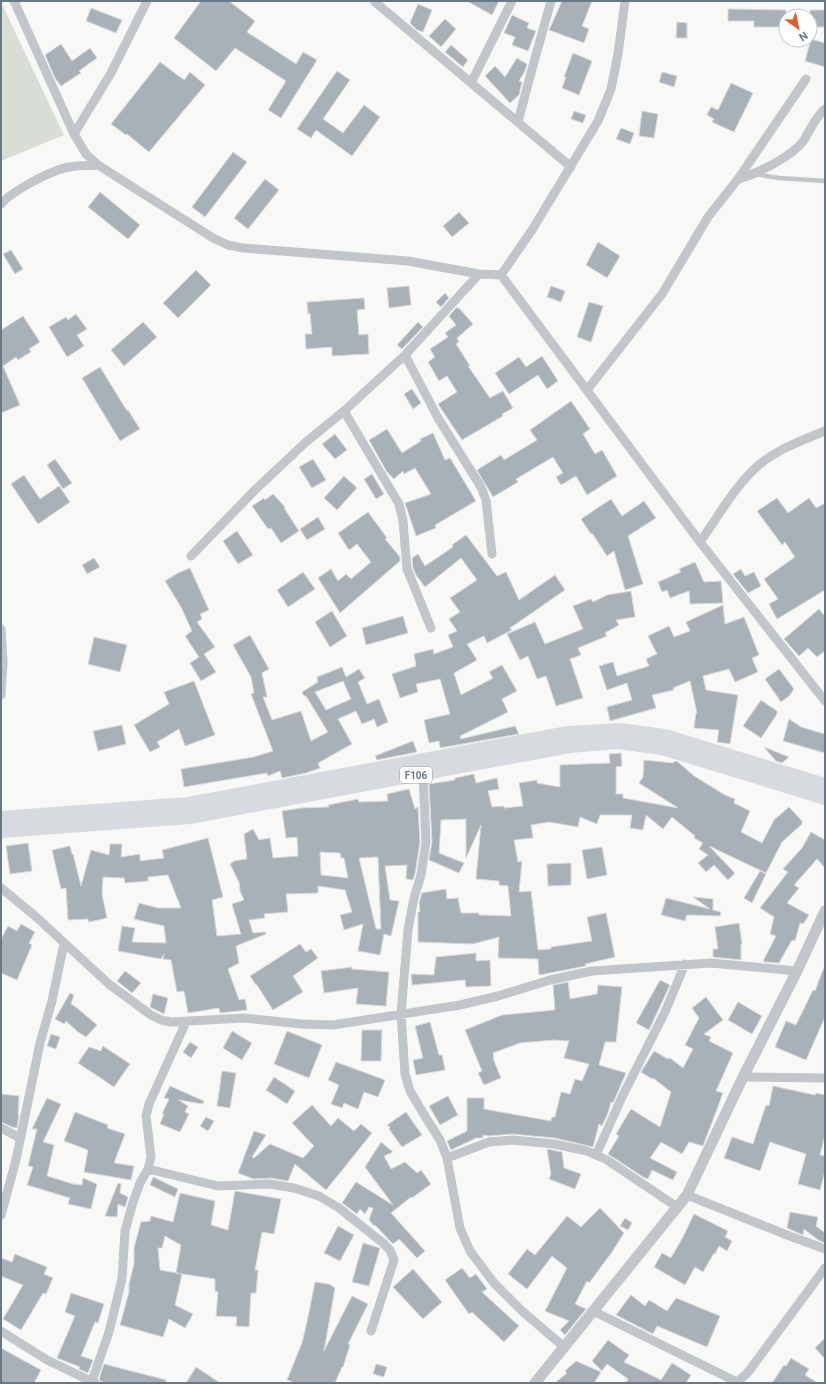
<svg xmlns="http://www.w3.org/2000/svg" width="826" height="1384" font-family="Roboto,sans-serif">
<rect width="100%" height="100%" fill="#f8f9f6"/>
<path fill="#d8ded5" d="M1 2 64 135 1 161Z"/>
<path fill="#a8b1b7" stroke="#dadad8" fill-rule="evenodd" d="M201 1H229L255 21 247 32 296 64 303 52 317 60 281 118 268 110 286 81 235 48 216 71 174 38Z
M467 1H499L492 15Z
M562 1H592L582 26 589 29 584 43 549 30Z
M418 4 432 10 423 32 417 30 410 23Z
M91 8 122 20 116 33 86 21Z
M728 9 786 10V27H754V21H728Z
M810 10H825V27H810Z
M512 15 529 23 527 28 536 31 528 51 512 45 515 37 504 33Z
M445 19 456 29 441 47 429 36Z
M677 22 687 23V38H676Z
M811 39 825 43V67L805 61Z
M61 44 72 61 90 48 97 58 79 71 81 73 61 86 55 78 45 55Z
M451 45 468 60 463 67 445 52Z
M573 53 592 61 579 95 562 88 566 77H564Z
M517 58 527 64 525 71 519 81 522 82 519 95 510 103 485 76 495 66 505 77Z
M160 62 184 80 190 72 205 85 149 152 127 134 126 135 111 124Z
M337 71 350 80 323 119 343 133 364 105 380 117 352 156 316 130 311 138 297 129Z
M662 72 677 76 674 87 659 82Z
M731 83 753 93 734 132 712 122 714 119 707 115 711 107 718 110Z
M574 111 586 115 583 123 571 119Z
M642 111 658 114 654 138 639 136Z
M621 128 634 133 630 144 616 139Z
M233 152 247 162 205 217 192 207Z
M265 179 279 190 248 229 234 218Z
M100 192 140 225 128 239 88 207Z
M459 212 469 223 452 237 443 226Z
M598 242 620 256 607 278 586 265Z
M11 250 23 269 15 274 3 254Z
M196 270 211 285 178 318 163 303Z
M409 286 411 305 389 308 387 288Z
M551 286 565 291 561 302 547 297Z
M445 293 449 298 441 307 436 302Z
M364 298 365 309 357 310 359 335 368 334 369 354 332 356V347L306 349 305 334H312L310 313 308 314 307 302Z
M589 302 603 306 591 342 577 337Z
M457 307 458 309 459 308 473 324 457 338 459 342 456 344 470 366H468L490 398 503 391 513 408 502 414 503 416 462 440 438 404 457 392 447 376 439 381 428 362 435 357 430 349 448 337 445 333 456 325 449 316Z
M76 314 87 329 77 335 84 346 67 357 49 327 66 317 68 320Z
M23 316 40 342 29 349 31 352 18 360 16 357 3 366 20 405 1 413V330Z
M143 322 157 337 124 366 111 350Z
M418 322 423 327 402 349 397 345Z
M542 356 558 381 547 389 538 375 509 394 495 373 519 357 526 367Z
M100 367 127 411 128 410 140 429 120 441 82 378Z
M412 389 421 403 413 409 404 394Z
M571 401 590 429 583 434 595 454 602 450 617 476 587 495 576 476 561 485 556 477 563 473 553 457 516 479 518 482 493 497 477 470 501 455 504 460 537 440 530 430Z
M387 429 402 453 421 441 420 439 433 433 445 460 450 458 476 501 435 525 436 528 416 536 405 503 431 494 415 468 404 474 403 471 394 479 387 472 369 440Z
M335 434 347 450 335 459 322 444Z
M55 459 72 483 63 489 47 465Z
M313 459 326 480 312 488 299 467Z
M372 474 384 494 376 499 364 479Z
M24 475 40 499 59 486 70 502 38 524 11 484Z
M344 476 357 488 337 510 324 498Z
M273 494 285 507 284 508 299 531 281 543 271 528 268 529 252 506 264 498 265 500Z
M777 498 788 513 809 498 816 508 825 503V590L777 619 769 604 778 599 764 579 795 557 785 542 782 545 757 511Z
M611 499 622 516 644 501 656 518 628 536 643 584 625 590 614 551 607 556 592 533 591 534 581 519Z
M368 512 387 538 385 539 400 557V561L340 613 318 578 331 569 338 581 346 574 351 579 371 562 357 544 349 550 338 533Z
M318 517 325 529 307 540 300 529Z
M237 531 253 555 238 564 223 541Z
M466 535 497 576 506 572 519 600 555 575 565 590 510 628 512 630 487 643 484 636 467 644 477 660 454 673 461 695 493 678 489 672 502 665 517 691 502 699 508 712 460 736 461 739 515 726 519 734 440 748 439 741 429 743 424 720 450 714 440 679 416 684 418 692 400 698 392 674 416 666 414 654 433 649 434 654 453 647 448 635 457 631 449 619 460 612 450 598 477 580 461 558 425 587 416 575 413 568 412 558 418 554 425 566 453 547 452 545Z
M94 558 100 567 87 574 82 565Z
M695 562 704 582 721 581 723 603 690 604 689 591 670 598 667 590 662 592 658 582 681 572 679 569Z
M190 568 209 610 200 614 202 619 197 622 215 647 204 654 216 672 201 681 190 663 199 657 185 636 192 631 181 607 165 581 178 573Z
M741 569 745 576 754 572 761 586 748 593 733 574Z
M303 572 315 589 288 607 277 590Z
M631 591 635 617 616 620 619 625 605 633 607 636 578 648 581 655 570 659 583 698 556 706 546 676 537 679 528 656 520 660 507 634 535 622 545 644 583 629 573 606 591 599 593 602 607 595Z
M723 605 725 624 744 617 759 655 752 658 758 672 735 682 729 669 703 676 706 690 738 695 730 744 717 742 719 730 694 728 696 713H697L690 681 673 688 674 690 652 695 656 708 610 721 607 707 632 700 627 683 607 690 599 666 613 662 617 676 649 666 646 659 657 654 648 636 669 626 674 637 690 631 686 622Z
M819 609 825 616V651L817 657 808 648 799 656 784 639Z
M332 611 347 636 330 647 315 622Z
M403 616 408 633 366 645 362 628Z
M250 635 269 669 262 673 267 697H263L272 720 301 711 311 741 328 732 306 696H304L302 692 318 682 317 677 342 667 346 677 359 669 365 678 358 682 367 704 379 699 388 722 377 727 374 719 362 724 356 711 338 719 352 744 318 763 320 768 306 773 282 778 280 771 268 776 267 773 184 787 181 769 254 757 273 751 251 694 254 693 251 677 233 645ZM343 681 351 699 326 710 315 692Z
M94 637 127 645 120 672 88 664Z
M779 669 794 689 789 696 781 702 765 679Z
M194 681 215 735 185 746 179 729 157 742 160 747 150 752 134 725 169 704 164 692Z
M761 700 777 711V714L761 738 743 726Z
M789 719 801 727 825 734V753L783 741Z
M122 725 126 744 98 751 93 731Z
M413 741 417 752 377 760 375 756Z
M764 747 789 757 782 763 776 761Z
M621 753 622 766 616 767V794H623V798L678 808 639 783 643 777 644 760 673 763 675 761 678 762 694 776 725 795 735 799 734 803 750 811 741 832 762 843 774 820 789 807 802 821V824L782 842 766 873 709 846 735 873 728 880 714 865 706 872 698 863 708 855 699 849 703 843 694 838 695 836 672 817 663 829 646 815 643 830 630 828 632 815H600L597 824 580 817 578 827 549 822 531 825 533 838 514 840 518 862 522 861 519 892 531 891 538 950 551 949V947L592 941 587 917 606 913 615 957 585 964 586 966 539 975 538 959 498 958 499 937 473 944 418 942V912H420L419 903 422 893 446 889 447 899 458 898 461 913H479V915L511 916 508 886 499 885V881L476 879 481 825 466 858V819L441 820 439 853 464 863 459 873 429 860 432 842 429 784 455 780V778L474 774 476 783 497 778 499 789 488 791 492 807 504 806V808L523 806 519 783 537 780V783L560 787V765L610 763 609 754Z
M409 789 415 809 418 807 420 842 415 874 413 880 406 879 407 865 385 866 390 900 399 901 391 936 384 934 380 955 358 951 363 924 344 930 340 915 352 912 345 890 318 886V893L286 894 288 912 264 914 265 918 249 920 253 933 265 932 266 934 236 946 239 963 228 969 239 1000 245 999 247 1010 220 1013 219 1008 188 1013 184 991 177 992 171 960 163 959 164 954 161 959 118 951 122 926 135 928 132 942 166 943 164 926 134 919 139 903 158 908H181L168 875 148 877V881L125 883 124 878 103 877 102 894 107 918 89 922 88 919 68 920 66 888 61 889 52 850 70 846 72 854H73L81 886 91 850 109 855 110 844H122L121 857 140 854V861L164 858 162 850 208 838 223 897 212 900 217 936 241 934 232 904 244 900 240 891 239 882 230 864 234 861 247 859 244 834 253 829 259 840 270 838 273 858 298 856 297 837 286 838 282 811 301 808 329 807 328 805 358 799 359 802 388 801 387 794ZM320 852 340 853 341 858H344L348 878 321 875ZM378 857 381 929H376L359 858Z
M811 832 825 840V868L817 859 794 885 799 888 787 903 809 915 803 924 800 923 795 941 792 940 779 963 765 962 763 961 776 936 770 934 774 917 760 908 788 872 783 869 802 848Z
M28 843 32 871 10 874 6 846Z
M602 847 607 875 587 879 582 850Z
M571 863V885L548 886 547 864Z
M760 871 766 874 752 903 744 898Z
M693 897 713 899V910L721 912 720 916 687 915 685 921 661 915 666 898 710 909Z
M739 923 742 944H741V960L713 957V949H718L715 927Z
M21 924 35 932 29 943 32 945 17 980 1 973V939L8 926 17 931Z
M300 944 306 952 311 949 318 958 293 976 303 992 273 1010 257 985H256L250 976Z
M476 953V961L490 960 491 986 466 987 465 980 412 985 411 974 434 975 436 957Z
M352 967V969L389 972 386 1006 356 1004 358 988 324 993 321 971Z
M824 967H825V1017L806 1060 775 1047 786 1021 796 1025 813 990 815 991Z
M125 971 141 983 132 993 117 981Z
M660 980 670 985 649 1030 636 1023Z
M568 982 570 999 597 994 598 985 622 987 616 1042H605L599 1065 626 1073 613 1103 611 1102 608 1113 602 1126 599 1124 593 1147 555 1138 512 1134 489 1136 483 1135V1138H476L451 1150 447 1141 467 1131V1098H484V1109L551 1121 552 1117H555L561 1092 570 1094 575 1079 582 1081 589 1064 564 1058 569 1041 553 1040 520 1043 493 1053 494 1057 493 1058 501 1078 484 1085 478 1073 482 1071 465 1030 502 1015 555 1010 553 985Z
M70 993 74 995 71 1004 77 1008 97 1025 86 1037 78 1032 66 1021 64 1024 55 1019Z
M153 994 168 998 164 1014 150 1007Z
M706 997 723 1020 704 1034 711 1037 709 1041 733 1053 716 1091 723 1093 703 1146 689 1142 682 1154 661 1142 650 1158 677 1172 673 1180 652 1170 648 1179 643 1177 608 1154 619 1136 616 1134 631 1109 660 1127 671 1092 653 1078 652 1079 641 1072 654 1051 668 1059 670 1058 683 1068 693 1049 685 1045 699 1018 692 1008Z
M738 1002 762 1016 752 1034 728 1020Z
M430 1022 439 1055H442L445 1070 416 1075 413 1060 423 1058 415 1026Z
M362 1030H382L381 1061H361Z
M232 1031 252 1043 242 1060 223 1048Z
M287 1031 322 1045 309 1078 274 1064Z
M51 1034 60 1037 56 1049 47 1046Z
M190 1042 198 1047 191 1058 183 1052Z
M103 1046 130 1064 114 1087 78 1063 89 1047 101 1051Z
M336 1062 385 1080 378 1097 364 1092 358 1109 344 1103 342 1108 331 1104 339 1085 328 1080Z
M222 1071 236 1073 230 1108 217 1106Z
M274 1077 295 1091 287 1104 266 1090Z
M170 1086 204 1101 203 1104 179 1100 188 1106 185 1112 189 1114 180 1132 160 1124 164 1114H162L169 1099 164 1098Z
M773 1086 815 1095 816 1093 825 1095V1135L820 1155 825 1156V1171L820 1190 798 1184 806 1154 770 1142 760 1171 724 1158 732 1137 753 1144 766 1105 769 1106Z
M1 1094 19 1096 18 1115H19L17 1128 12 1127 1 1122Z
M448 1096 458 1115 440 1125 429 1106Z
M47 1098 61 1104 43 1142 54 1145 47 1176 73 1184 82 1185 83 1178 97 1184 91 1209 68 1204 70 1198 27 1185 33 1167 28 1166 37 1129H32Z
M312 1105 331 1126 338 1118 354 1131 361 1124 372 1133 326 1190 295 1164 288 1181 271 1178 254 1179 238 1173 254 1131 266 1135 252 1157 254 1158 270 1144 303 1158 314 1146 292 1123Z
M75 1112 108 1125 107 1128 125 1134 114 1163 134 1166 131 1180 84 1172 88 1150 64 1141Z
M406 1112 422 1135 402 1147 389 1129 390 1127 387 1125Z
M206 1117 214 1121 208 1131 200 1126Z
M381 1142 393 1152 384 1156 391 1169 405 1162 417 1173 421 1170 431 1184 412 1198 411 1197 391 1213 425 1251 417 1258 399 1239 393 1244 375 1225 374 1226 369 1220 373 1208 369 1207 365 1214 360 1209 357 1214 342 1203 356 1182 393 1205 365 1167Z
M547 1149 562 1152 564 1168 581 1174 575 1189 549 1179 551 1174Z
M153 1177 178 1189 175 1197 150 1185Z
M118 1183 121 1184 120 1193 128 1197 127 1201 125 1207 118 1204 117 1217 105 1216Z
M235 1191 281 1199 274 1234 262 1232 255 1270H258L256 1293H251L249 1327 236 1326 237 1317 216 1316 218 1292 215 1291V1279L176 1273 181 1245 165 1236 162 1248H158L160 1270 182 1274 175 1305 193 1314 185 1328 169 1319 163 1337 120 1325 129 1292V1284L134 1264V1248L141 1222 150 1221 151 1216 173 1222 180 1193 215 1201 211 1225 228 1230Z
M600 1208 624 1233 612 1252 589 1283 587 1281 575 1304 586 1309 565 1335 560 1330 569 1321 545 1311 567 1268 552 1256 527 1289 508 1274 527 1249 535 1255 567 1216 581 1227Z
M790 1212 818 1217 816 1226 825 1233V1243L818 1240 804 1229 803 1235 787 1228Z
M694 1214 728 1231 725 1237 732 1241 727 1251 719 1246 715 1254 714 1253 703 1272 695 1267 685 1285 654 1267 662 1253 671 1258 683 1237Z
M625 1218 632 1223 628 1230 620 1226Z
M338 1226 354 1235 340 1261 324 1253Z
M363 1243 380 1248 369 1286 352 1282Z
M15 1254 47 1267 44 1274 53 1278 46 1294 43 1293 21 1330 3 1319 23 1285 1 1276V1258L12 1262Z
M462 1268 470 1278 476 1274 487 1289 482 1292 519 1326 504 1342 472 1312 469 1314 445 1280Z
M413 1269 442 1302 423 1319 393 1287Z
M315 1282 329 1284 335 1288 324 1351 352 1296 368 1304 348 1344 350 1345 343 1367H342L335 1383H295L287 1380 302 1343 307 1322Z
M71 1293 104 1304 98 1323 95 1322 81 1356 93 1360 88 1373 79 1369 80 1367 57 1358 75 1316 65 1312Z
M631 1295 645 1306 649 1300 667 1311 676 1298 720 1316 707 1347 657 1326 653 1334 616 1315Z
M825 1338V1359L815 1348Z
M608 1340 629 1355 624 1362 661 1380 672 1363 691 1375 686 1383H626L628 1379 607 1364 602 1371 592 1361Z
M1 1348 41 1370 34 1383H1Z
M791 1358 809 1369 805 1375 818 1383H772L784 1365 786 1366Z
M576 1361 601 1372 594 1383H555L567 1373 565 1371Z
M104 1364 166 1380V1383H106L100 1381 99 1379Z
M376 1364 387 1367 384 1377 373 1374Z
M196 1367 220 1383H186Z"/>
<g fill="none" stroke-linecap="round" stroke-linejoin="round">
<path stroke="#c1c6ca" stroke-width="4.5" d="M755 174 779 178 825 181"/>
<path stroke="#c1c6ca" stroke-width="9" d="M14 1 74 134 86 154 98 165 213 238 228 245 243 248 408 261 479 274 501 275 700 542 825 701
M375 2 571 167
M471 83 512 1
M518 122 529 80 551 1
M74 134 111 73 147 1
M738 179C757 174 793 156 804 140 811 129 815 117 825 109
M1 204C12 191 53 169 70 167 79 165 89 166 98 165
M501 275 532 230 598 121 611 89 618 54 625 1
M405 355 438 418 481 487 486 500 492 554
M587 390 662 294 708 217 738 179 806 79
M344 411 399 504 403 521 407 569 431 628
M700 542C717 518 737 483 760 464 778 449 803 440 825 431
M191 556 256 489 306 442 344 411 405 355 479 274
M1 629 3 662 1 695
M423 774 426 842 421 875 414 898 408 930 401 1014 405 1074 410 1091 423 1113 440 1140 447 1158 460 1228 470 1251 494 1283 522 1311 564 1347
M1 888 34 915 110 985 151 1015 161 1020 171 1022 244 1018 301 1024 333 1025 460 1005 498 996 550 980 592 971 711 963 797 971
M743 1077 825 1078
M1 1128 20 1138
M596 1155 622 1097 665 1012 685 964
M447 1158 489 1142 513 1140 554 1144 587 1151 607 1160 677 1207
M148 1169 218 1186 270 1184 294 1188 319 1196 339 1208 383 1243 390 1250 394 1260 371 1331
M687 1195 787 1235 825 1249
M1 1215 16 1160 40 1043 52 1001 64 943
M593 1311 737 1382
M1 1331 47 1360 95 1383
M92 1381 109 1332 122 1279 125 1231 133 1202 140 1183 148 1169 151 1157 146 1116 149 1104 186 1022
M737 1383 749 1371 825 1268"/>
<path stroke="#c1c6ca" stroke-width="11" d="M535 1383 687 1195 743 1077 797 971 825 911"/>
<path stroke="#d7dbdf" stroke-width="14" d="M1 818 188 804 568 733 619 730 665 736 825 785
M1 831 190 817 570 746 618 742 662 748 825 798"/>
</g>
<g text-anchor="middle" stroke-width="4" stroke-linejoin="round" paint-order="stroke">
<rect fill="#fff" stroke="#95a0ab" stroke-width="1" x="400" y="767" width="32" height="16" rx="3"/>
<g font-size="10" font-weight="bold" fill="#677887">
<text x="416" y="779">F106</text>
</g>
</g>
<rect width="826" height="1384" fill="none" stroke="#677887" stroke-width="4"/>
<g transform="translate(798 28) rotate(147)"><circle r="19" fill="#ffffff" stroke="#c2c9cf"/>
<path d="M0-3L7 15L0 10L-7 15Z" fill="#e65b29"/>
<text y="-6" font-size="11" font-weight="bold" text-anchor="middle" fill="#677887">N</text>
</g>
</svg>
